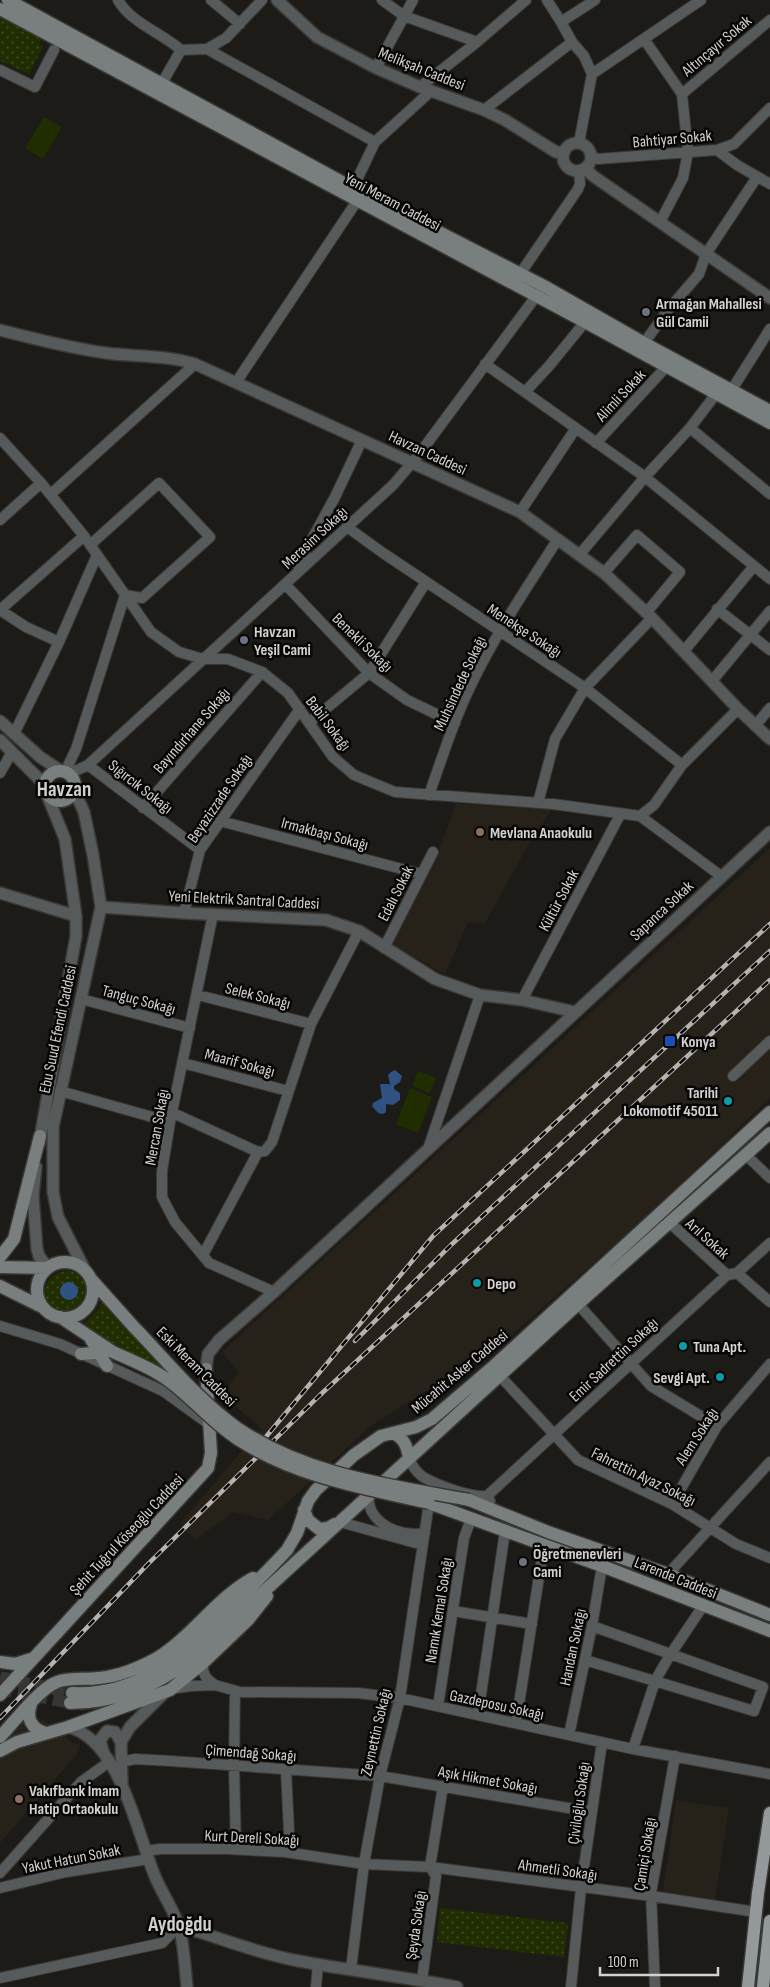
<svg xmlns="http://www.w3.org/2000/svg" width="770" height="1987" font-family="'Sofia Sans Condensed',sans-serif">
<defs>
<pattern id="grass-dots" width="8" height="8" patternUnits="userSpaceOnUse" patternTransform="scale(1.25)"><rect width="8" height="8" fill="#202d01"/><path d="M2 2h.1M6 6h.1" fill="none" stroke="#404a25" stroke-width="1.8" stroke-linecap="round"/></pattern>
</defs>
<rect width="100%" height="100%" fill="#1d1b17"/>
<path fill="#272219" d="M456 803 552 809 526 849 485 923 468 922 445 974 392 945 439 851Z
M770 848V1098L641 1222 501 1344 372 1425 268 1520 233 1512 195 1540 180 1524 261 1428 221 1394 239 1373 222 1352Z
M31 1714 65 1731 67 1739 72 1743 80 1745 76 1755 0 1843V1742L20 1718Z
M676 1800 729 1808 715 1900 663 1892Z"/>
<path fill="url(#grass-dots)" d="M0 15 42 37 39 44 43 47 29 74 0 61Z
M45 1293a22 22 0 1 1 44 0a22 22 0 1 1-44 0Z
M102 1301 111 1314 168 1372 166 1374 80 1328 98 1310Z
M440 1908 568 1923 564 1957 437 1942Z"/>
<path fill="#202d01" d="M44 117 62 127 43 159 25 148Z
M418 1071 436 1078 430 1093 412 1086Z
M410 1088 432 1097 418 1133 396 1124Z"/>
<path fill="#305282" d="M395 1070 402 1076 400 1082 394 1086V1089L400 1093V1100L393 1105 386 1104V1112L383 1114 378 1113 372 1106 373 1103 382 1098 380 1084H390L388 1075 391 1072Z
M60 1291a9 9 0 1 1 18 0a9 9 0 1 1-18 0Z"/>
<g fill="none" stroke-linecap="round" stroke-linejoin="round">
<path stroke="#383633" stroke-width="12" stroke-dasharray="12 6" stroke-linecap="butt" d="M0 1677 72 1693
M0 1689 70 1703"/>
<defs>
<path id="minor" d="M118 0C131 23 162 33 181 50
M211 0 240 24
M382 0 404 16 477 42
M547 0 561 22 572 42 584 56 592 74 579 143
M561 22 595 0
M644 39 682 94 688 152 683 178 660 222
M207 49 375 142
M376 68 413 0
M0 70 35 87 54 50
M592 74 701 0
M162 83 181 50 207 49 226 38 262 0
M420 87 477 42 526 0
M682 94 770 20
M484 110 572 42
M717 150 737 165 770 184
M591 156 598 159 717 150 734 144 770 108
M353 188 375 142 431 91
M520 274 578 189 580 184 579 170
M644 343 668 310 699 274 706 254 757 177
M485 364 645 477 770 579
M237 381 357 201
M731 391 770 329
M525 392 549 366 585 322
M690 428 770 494
M0 438 41 483 84 536 151 632 179 652 203 659H228L262 672 288 693 333 757 354 775 395 792 553 804 640 816 721 876
M596 443 666 367
M51 494 195 364
M520 512 576 428
M0 520 41 483
M347 527 383 553 585 688 682 765
M580 554 645 477 690 428 716 394
M299 569 306 550 335 497 362 440
M604 573 637 535 680 572 646 613
M285 584 369 673 407 700 455 723
M717 609 770 650
M0 610 84 536
M0 610 26 627 59 642
M684 651 754 566
M712 681 770 611
M310 722 369 673 426 582
M755 726 770 708
M14 734 59 642 97 555
M88 765 200 850
M65 772 76 749 125 595 142 598 210 537 159 483 90 545
M0 773 12 752
M69 774 88 765 393 485 417 457 540 291
M429 795C443 755 456 714 475 677 499 629 529 584 558 539
M538 803 555 739 585 688 652 618
M143 808 262 672
M640 816 654 805 682 765 738 709
M220 821 421 874
M184 913 200 850 300 709
M213 914 170 1122 162 1171V1197L175 1222 209 1263 274 1292
M384 948 433 852
M198 995 311 1024
M81 999 190 1028
M522 1000 621 813
M183 1063 288 1091
M733 1076 770 1041
M60 1091 170 1122
M173 1113 258 1152 265 1151 272 1142 311 1024 359 931
M428 1149 480 995
M746 1155 770 1178
M670 1223 727 1275
M203 1255 258 1152
M737 1273 770 1302
M578 1304 651 1386 717 1426
M0 1326 60 1344 163 1391 210 1425
M500 1376 578 1460 672 1504 736 1544 770 1558
M409 1458C412 1466 416 1472 423 1477 437 1485 471 1498 487 1496L490 1501
M368 1496C369 1501 369 1507 372 1512 382 1529 406 1537 425 1533
M672 1504 717 1426 770 1364
M483 1505 487 1496 727 1275 737 1273 770 1243
M340 1522 423 1545
M668 1574 770 1462
M453 1611 532 1624
M585 1660 754 1711 763 1687 592 1626
M203 1663C202 1674 206 1679 215 1685
M170 1689 191 1686 215 1685 240 1692 358 1693 400 1698 633 1749 770 1774
M235 1691 234 1766 236 1849
M438 1706 464 1538 471 1519
M478 1715 505 1531
M516 1723 544 1545
M569 1735 592 1626 602 1566
M633 1749 655 1681 670 1655 703 1606
M121 1762 135 1759 171 1761 380 1776 592 1812
M286 1770 290 1852
M146 1851 160 1849H227L285 1852 364 1864 430 1867 651 1896 756 1912
M0 1873 81 1782 109 1762
M0 1888 66 1872 149 1859
M351 1969 364 1864 380 1776 400 1698 429 1503
M0 1978 162 1943 179 1926
M422 1980 436 1876 430 1867 443 1786
M316 1987 318 1964
M571 1987 581 1888 602 1742
M655 1987 651 1893 675 1756"/>
<path id="tertiary" d="M277 0 317 37 376 68 420 87 484 110 505 120 556 152 564 153
M563 157a14 14 0 1 1 28 0a14 14 0 1 1-28 0Z
M585 168 593 176 770 298
M0 330C35 339 70 348 106 353 136 357 166 355 195 364L520 512 604 573 652 618 738 709 770 739
M0 721 40 757 61 771
M0 740 44 784
M74 790 84 812 93 855 101 907 53 1127V1192L58 1217 86 1272
M0 893 76 916
M101 907 184 913 326 920 359 931 435 979 480 995 522 1000 575 1012
M39 1144 76 936V916L65 839 47 795
M36 1167 33 1196 37 1249 39 1256 48 1268
M206 1369 208 1354 219 1340 274 1292 770 832
M68 1727C119 1739 137 1832 154 1874 161 1892 173 1908 179 1926 184 1945 185 1967 187 1987
M103 1751 100 1740 107 1731 115 1732 121 1742
M122 1785 121 1742 130 1727 164 1693
M179 1926C219 1937 258 1954 299 1961 352 1971 405 1977 457 1987"/>
<path id="secondary" d="M8 0 353 188 544 286 644 343 770 411
M0 9 585 322 770 423
M45 786a15 15 0 1 1 30 0a15 15 0 1 1-30 0Z
M0 1257 14 1239 40 1136
M37 1290a28 28 0 1 1 56 0a28 28 0 1 1-56 0Z
M0 1267 48 1268
M91 1279 133 1326
M0 1286 44 1308
M60 1317 113 1352
M90 1338 107 1366
M81 1354 105 1352
M393 1433C404 1438 407 1446 409 1458
M469 1500 548 1532 668 1574 770 1615
M429 1503 602 1566 770 1631
M304 1510 308 1520 319 1529 328 1528 335 1524
M0 1662 15 1664 31 1659
M72 1693C141 1696 183 1654 228 1610 248 1590 268 1571 287 1550L297 1533 308 1501 316 1490 354 1455 381 1436 416 1427 432 1419 495 1365 770 1112
M0 1695 208 1468 211 1453 206 1369
M70 1703C114 1703 156 1687 189 1660L578 1304 770 1133
M31 1704C26 1718 31 1729 46 1733
M0 1737C13 1723 40 1688 57 1682 70 1677 86 1680 99 1678 119 1676 139 1668 157 1658 193 1636 216 1598 253 1578
M0 1751 17 1742 68 1727 170 1690 203 1663 248 1620 267 1596"/>
<path id="primary" d="M748 1987 758 1893 770 1813
M763 1987 770 1921"/>
</defs>
<use href="#minor" stroke="#3a3834" stroke-width="12"/>
<use href="#tertiary" stroke="#3a3834" stroke-width="14"/>
<use href="#secondary" stroke="#3a3834" stroke-width="15"/>
<use href="#primary" stroke="#3a3834" stroke-width="15"/>
<use href="#minor" stroke="#575a5a" stroke-width="10"/>
<use href="#tertiary" stroke="#575a5a" stroke-width="11"/>
<use href="#secondary" stroke="#797e7f" stroke-width="12"/>
<use href="#primary" stroke="#94999b" stroke-width="12"/>
<defs>
<path id="rail" d="M355 1341 451 1245 770 951
M260 1444 433 1236 770 924
M0 1718 149 1563 320 1395 770 980"/>
</defs>
<use href="#rail" stroke="#b5b3b1" stroke-width="4.5"/>
<use href="#rail" stroke="#070605" stroke-width="2.5" stroke-dasharray="8" stroke-linecap="butt"/>
<defs>
<path id="secondary-bridge" d="M133 1326C166 1360 197 1399 236 1427 305 1475 389 1485 469 1500
M113 1352C133 1361 156 1370 173 1384 196 1402 214 1424 239 1440 297 1477 363 1488 429 1503"/>
</defs>
<use href="#secondary-bridge" stroke="#3a3834" stroke-width="15" stroke-linecap="butt"/>
<use href="#secondary-bridge" stroke="#797e7f" stroke-width="12"/>
</g>
<g fill="#6b7280" stroke="#070605" stroke-width="2">
<circle cx="646" cy="312" r="5"/>
<circle cx="244" cy="640" r="5"/>
<circle cx="523" cy="1562" r="5"/>
</g>
<g fill="#8d6e63" stroke="#070605" stroke-width="2">
<circle cx="480" cy="832" r="5"/>
<circle cx="19" cy="1799" r="5"/>
</g>
<rect fill="#1a4fb4" stroke="#070605" stroke-width="2" x="664" y="1035" width="12" height="12" rx="2.5"/>
<g fill="#0f9aa8" stroke="#070605" stroke-width="2">
<circle cx="728" cy="1101" r="5"/>
<circle cx="477" cy="1283" r="5"/>
<circle cx="683" cy="1346" r="5"/>
<circle cx="720" cy="1377" r="5"/>
</g>
<g text-anchor="middle" stroke-width="5" stroke-linejoin="round" paint-order="stroke">
<g font-size="16" fill="#d3d1cf" stroke="#070605">
<text transform="translate(716 45) rotate(-40)" y="6">Altınçayır Sokak</text>
<text transform="translate(422 68) rotate(22)" y="6">Melikşah Caddesi</text>
<text transform="translate(672 138) rotate(-5)" y="6">Bahtiyar Sokak</text>
<text transform="translate(393 201) rotate(28)" y="6">Yeni Meram Caddesi</text>
<text transform="translate(620 395) rotate(-47)" y="6">Alimli Sokak</text>
<text transform="translate(428 452) rotate(25)" y="6">Havzan Caddesi</text>
<text transform="translate(314 537) rotate(-43)" y="6">Merasim Sokağı</text>
<text transform="translate(525 630) rotate(33)" y="6">Menekşe Sokağı</text>
<text transform="translate(363 642) rotate(44)" y="6">Benekli Sokağı</text>
<text transform="translate(459 683) rotate(-65)" y="6">Muhsindede Sokağı</text>
<text transform="translate(329 723) rotate(53)" y="6">Babil Sokağı</text>
<text transform="translate(191 730) rotate(-49)" y="6">Bayındırhane Sokağı</text>
<text transform="translate(141 786) rotate(38)" y="6">Sığırcık Sokağı</text>
<text transform="translate(219 798) rotate(-56)" y="6">Beyazizzade Sokağı</text>
<text transform="translate(325 833) rotate(15)" y="6">Irmakbaşı Sokağı</text>
<text transform="translate(395 893) rotate(-63)" y="6">Edalı Sokak</text>
<text transform="translate(244 899) rotate(3)" y="6">Yeni Elektrik Santral Caddesi</text>
<text transform="translate(558 900) rotate(-62)" y="6">Kültür Sokak</text>
<text transform="translate(661 910) rotate(-43)" y="6">Sapanca Sokak</text>
<text transform="translate(258 995) rotate(14)" y="6">Selek Sokağı</text>
<text transform="translate(139 999) rotate(15)" y="6">Tanguç Sokağı</text>
<text transform="translate(57 1029) rotate(-78)" y="6">Ebu Suud Efendi Caddesi</text>
<text transform="translate(240 1062) rotate(15)" y="6">Maarif Sokağı</text>
<text transform="translate(156 1127) rotate(-80)" y="6">Mercan Sokağı</text>
<text transform="translate(708 1238) rotate(42)" y="6">Arıl Sokak</text>
<text transform="translate(613 1359) rotate(-43)" y="6">Emir Sadrettin Sokağı</text>
<text transform="translate(197 1366) rotate(45)" y="6">Eski Meram Caddesi</text>
<text transform="translate(459 1371) rotate(-40)" y="6">Mücahit Asker Caddesi</text>
<text transform="translate(696 1436) rotate(-57)" y="6">Alem Sokağı</text>
<text transform="translate(644 1476) rotate(26)" y="6">Fahrettin Ayaz Sokağı</text>
<text transform="translate(126 1534) rotate(-47)" y="6">Şehit Tuğrul Köseoğlu Caddesi</text>
<text transform="translate(676 1577) rotate(22)" y="6">Larende Caddesi</text>
<text transform="translate(438 1610) rotate(-81)" y="6">Namık Kemal Sokağı</text>
<text transform="translate(572 1647) rotate(-78)" y="6">Handan Sokağı</text>
<text transform="translate(497 1704) rotate(12)" y="6">Gazdeposu Sokağı</text>
<text transform="translate(375 1732) rotate(-77)" y="6">Zeynettin Sokağı</text>
<text transform="translate(251 1752) rotate(4)" y="6">Çimendağ Sokağı</text>
<text transform="translate(488 1779) rotate(10)" y="6">Aşık Hikmet Sokağı</text>
<text transform="translate(578 1803) rotate(-82)" y="6">Çiviloğlu Sokağı</text>
<text transform="translate(252 1837) rotate(3)" y="6">Kurt Dereli Sokağı</text>
<text transform="translate(644 1854) rotate(-81)" y="6">Çamiçi Sokağı</text>
<text transform="translate(71 1858) rotate(-11)" y="6">Yakut Hatun Sokak</text>
<text transform="translate(558 1869) rotate(8)" y="6">Ahmetli Sokağı</text>
<text transform="translate(415 1925) rotate(-82)" y="6">Şeyda Sokağı</text>
</g>
<g font-size="16" font-weight="bold" fill="#d3d1cf" stroke="#070605" text-anchor="start">
<text x="656" y="309">Armağan Mahallesi<tspan x="656" dy="18">Gül Camii</tspan></text>
<text x="254" y="637">Havzan<tspan x="254" dy="18">Yeşil Cami</tspan></text>
<text x="490" y="838">Mevlana Anaokulu</text>
<text x="681" y="1047">Konya</text>
<text x="718" y="1098" text-anchor="end">Tarihi<tspan x="718" dy="18">Lokomotif 45011</tspan></text>
<text x="487" y="1289">Depo</text>
<text x="693" y="1352">Tuna Apt.</text>
<text x="710" y="1383" text-anchor="end">Sevgi Apt.</text>
<text x="533" y="1559">Öğretmenevleri<tspan x="533" dy="18">Cami</tspan></text>
<text x="29" y="1796">Vakıfbank İmam<tspan x="29" dy="18">Hatip Ortaokulu</tspan></text>
</g>
<g font-size="21" font-weight="bold" fill="#d3d1cf" stroke="#070605">
<text x="64" y="796">Havzan</text>
<text x="180" y="1931">Aydoğdu</text>
</g>
</g>
<path d="M600 1967v8h118v-8" fill="none" stroke="#d3d1cf" stroke-width="2.5"/>
<text x="608" y="1967" font-size="15" fill="#d3d1cf" stroke="#070605" stroke-width="4" paint-order="stroke">100 m</text>
</svg>
